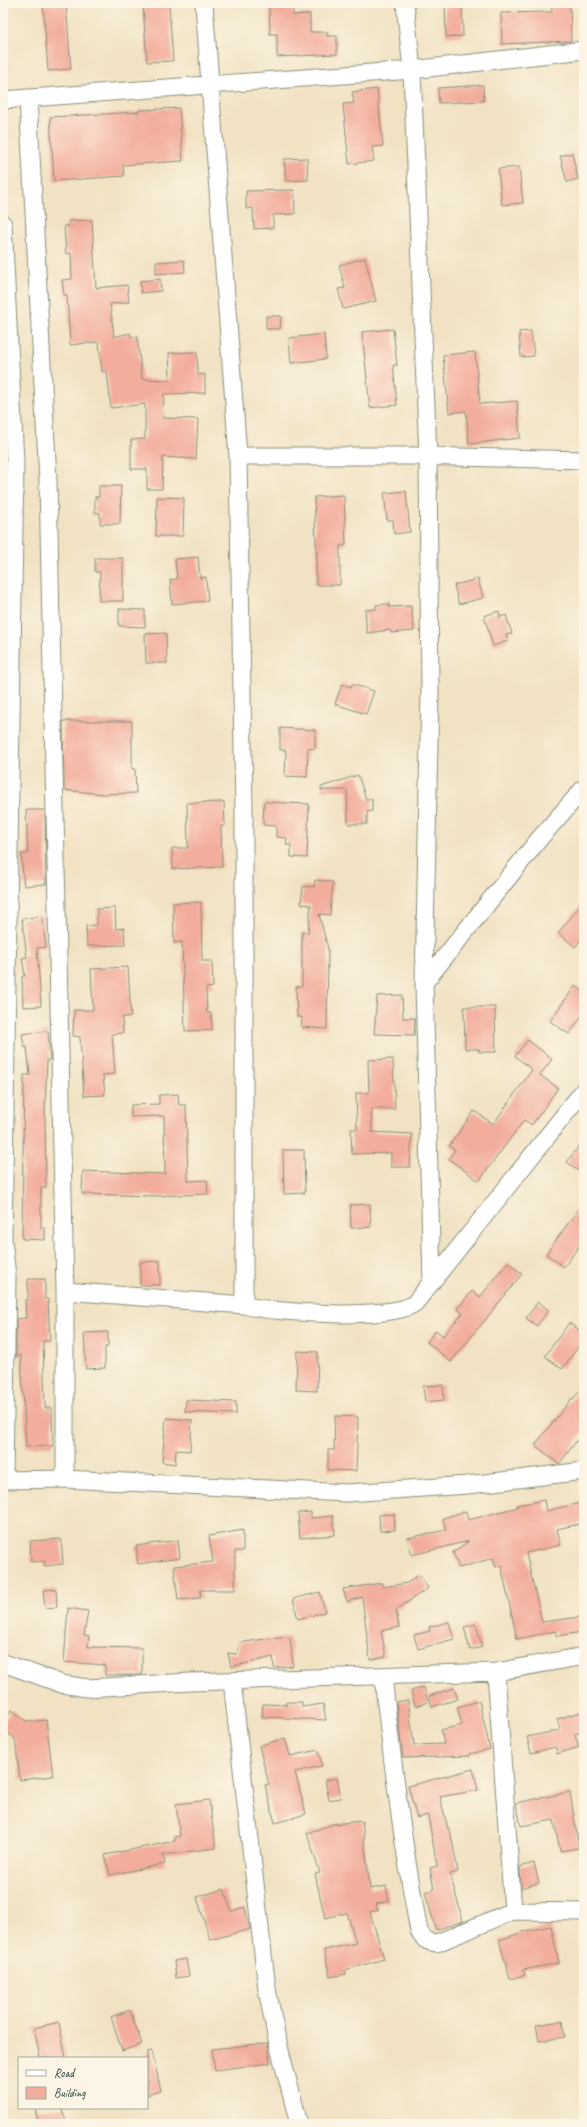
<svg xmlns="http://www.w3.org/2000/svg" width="587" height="2127" font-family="Caveat,sans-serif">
<rect width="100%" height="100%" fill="#fcf5e5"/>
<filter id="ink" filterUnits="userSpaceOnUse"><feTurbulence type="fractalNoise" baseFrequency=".025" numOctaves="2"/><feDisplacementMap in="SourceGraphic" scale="8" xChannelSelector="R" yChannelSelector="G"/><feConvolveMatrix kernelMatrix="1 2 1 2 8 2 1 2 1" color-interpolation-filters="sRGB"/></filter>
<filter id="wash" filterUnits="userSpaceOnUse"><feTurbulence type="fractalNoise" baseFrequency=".012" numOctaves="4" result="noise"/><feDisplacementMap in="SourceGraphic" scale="16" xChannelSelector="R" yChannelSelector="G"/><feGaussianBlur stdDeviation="0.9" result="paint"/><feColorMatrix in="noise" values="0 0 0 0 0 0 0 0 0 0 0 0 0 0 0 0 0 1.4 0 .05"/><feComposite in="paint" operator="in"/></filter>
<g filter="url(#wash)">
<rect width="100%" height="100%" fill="#f1e2c3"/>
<g id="blocks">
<path fill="#f3ad9c" d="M269 3H293V15L310 14V32H327V36H337V54L277 57V34H270Z
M445 3H462L463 36 446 37Z
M66 4 71 69 48 71 43 5Z
M169 5 173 61 147 62 143 6Z
M552 5H570L571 41 502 44 501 13 552 12Z
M483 85 484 101 439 103 438 88Z
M377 89 383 146 372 147 374 161 349 164 343 104 354 103 352 92Z
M179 108 183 161 123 165 124 176 54 181 50 117 139 112V110Z
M572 153 578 179 567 182 560 156Z
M307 158 308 180 286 181 284 159Z
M519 167 523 203 502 205 498 169Z
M294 190 295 214 273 215V228L254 229 253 208 246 209V191Z
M92 220 96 288 127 285 129 302 110 304 114 337 130 333 131 337 137 336 142 379 170 380 169 353 197 352 198 375 205 374V393L164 394 163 418 198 419 196 459 163 457 162 489H147V469H131V440L145 439V404L111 408 107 371 102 372 99 342 70 345 67 295H64L62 280 72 279 71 253 66 254 64 226H69L68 221Z
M365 258 376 301 343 309 338 289 345 288 339 265Z
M184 260 185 272 156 274V262Z
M160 279 161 291 141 293 140 281Z
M266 316H281L280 329H266Z
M393 329 397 365H393L397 405 370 408 362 332Z
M531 331 534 356 521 357 519 332Z
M324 334 326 359 291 363 289 338Z
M475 352 480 404 517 401 520 438 469 444 466 411 449 413 443 355Z
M99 486H121L120 524H100V513H95V497H99Z
M406 491 410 532 394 534 393 520H387L384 493Z
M344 495 346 545 340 546V585H316V562H317L314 497Z
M157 497 184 498 183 536H156Z
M198 557 200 578 206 577 208 601 172 604 170 580 177 579 175 559Z
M95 558H123V601H99L100 572H95Z
M478 579 483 598 459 604 454 585Z
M389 604V607L411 606 414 631 391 633 390 630 367 633 365 610 376 609V605Z
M119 609 145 610V627L119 626Z
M499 611 500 617 506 615 512 634 506 635 508 641 493 646 484 616Z
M166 633 167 663H146L145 634Z
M342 684 351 687 352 684 374 691 366 714 335 704Z
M63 721H132V769H135L136 793 104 794 64 790Z
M280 728 315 730V749L308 748 307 777 285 776 286 750H280Z
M358 775 366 799H372V811L367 812V824H348L347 790H321V787Z
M224 802 225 826H221L222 867 173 869 172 848H188L187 803Z
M264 802 309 804 307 858 291 857V845H286L287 838 276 837V826L263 825Z
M26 810H45L46 884 24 886 21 854H28Z
M315 880 333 882 330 915 319 914 328 949 327 1029 301 1027 302 1017H297L296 987 302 986V932L308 933 311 905 301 904 303 886 314 887Z
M584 901V936L575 947 558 933Z
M201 902 202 961H212L213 987 206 988 207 1013H211L212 1030 185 1031 182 942 174 943 173 903Z
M115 908 116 929 124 928 125 945 87 946 86 926 97 925V909Z
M42 916 46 947 37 948 41 1006 23 1007 22 976H25L22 958 27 957 22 919Z
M128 967 131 1017H122L123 1033 112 1034 115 1074 103 1075 105 1095 84 1096 80 1037 73 1036 74 1010H93L91 969Z
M575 986 584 992V1013L569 1034 550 1021Z
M402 995 403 1018H415L414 1035 374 1034 377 996Z
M464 1007H495L496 1052H479V1049H465Z
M48 1031 50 1060H47L45 1112 46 1188H41V1228H45V1240L22 1239 24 1075H30L27 1047H24L22 1034Z
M528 1040 552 1059 540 1075 558 1088 532 1125 524 1120 479 1181 449 1159 455 1150 449 1146 474 1111 493 1124 532 1070 515 1056Z
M393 1059 395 1109H371L372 1132 412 1134 410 1167H391V1153L352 1154 351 1129H357L356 1093H369L368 1060Z
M178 1094 179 1105H186L188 1181 207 1180 208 1194 155 1196 82 1194 83 1171 165 1174 164 1116 131 1117V1105L159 1104V1095Z
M584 1139V1175L567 1162Z
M283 1150H304L305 1193 284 1194Z
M584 1201V1239L564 1267 546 1254Z
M370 1204 371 1227 351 1228 350 1205Z
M160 1261V1285H140V1262Z
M508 1262 522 1274 451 1362 427 1342 436 1330 443 1336 463 1313 457 1309 472 1291 480 1297Z
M28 1279H45V1299H48L50 1341H43L45 1408H52L53 1446 26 1447 21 1355 16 1357V1319L26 1318 25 1300H28Z
M538 1302 549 1310 537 1326 526 1318Z
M569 1323 584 1333V1339L562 1369 545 1356Z
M108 1332V1347H105V1368L86 1369 84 1333Z
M297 1351 318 1352 317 1391 296 1390Z
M443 1385 444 1400 425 1402 423 1386Z
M584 1386V1431L559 1464 535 1445 572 1398 573 1399Z
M186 1400 236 1402V1414L185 1412Z
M335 1416 358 1417 356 1471 328 1470V1450H334Z
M166 1418 192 1420 190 1451 176 1450 175 1464 162 1462Z
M544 1500 546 1511 584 1502V1523L557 1529 561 1545 526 1553 542 1622 580 1617 582 1632 556 1636V1631L517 1639 501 1565 496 1567 493 1558 459 1568 453 1552 469 1541 412 1555 407 1538 446 1530 443 1518 466 1511 468 1520 518 1507 517 1505Z
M311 1512V1518L333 1516 335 1535 300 1538 298 1513Z
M394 1514 395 1530 380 1531 379 1515Z
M243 1530V1551H235V1590H200L201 1598 178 1600 174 1566 213 1562 209 1536Z
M61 1539 63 1564 45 1566 44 1561 31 1562 30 1541Z
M178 1540 180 1558 138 1564 136 1546Z
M419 1575 428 1588 396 1610 399 1627 381 1631 386 1657 370 1660 362 1597 347 1602 343 1589 382 1583 383 1587 407 1583Z
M56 1589 57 1607 45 1608 43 1590Z
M320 1592 325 1612 298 1619 293 1599Z
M68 1608 88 1611 84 1635 89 1636 88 1647 142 1648V1675H105V1665L64 1662Z
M449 1622 454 1639 418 1649 414 1635 430 1631 429 1627Z
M476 1624 482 1647 470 1650 464 1627Z
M290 1637 293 1666 274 1668 273 1657 231 1667 228 1653 237 1654 240 1643 257 1640Z
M424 1687 428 1702 415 1706 411 1691Z
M454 1688 458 1699 432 1707 429 1696Z
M408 1700 414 1745 444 1744 441 1730 462 1725 457 1707 479 1701 490 1749 470 1754V1756L403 1758 396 1702Z
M286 1702H302V1707L323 1704 326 1720 262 1717 263 1704 286 1705Z
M12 1710 27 1722 46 1720 53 1776 20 1780 15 1739 3 1729V1722Z
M584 1711V1731L575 1734 579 1747 557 1754 556 1747 531 1753 527 1737 560 1730 557 1719Z
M285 1738 290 1756 318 1750 322 1766 295 1772 306 1814 275 1823 265 1785 269 1784 259 1746Z
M473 1769 478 1790 440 1797 448 1829H450L458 1872 450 1874 463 1921 436 1930 425 1892 434 1890 430 1868 437 1866 428 1815 417 1818 408 1786Z
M337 1778 341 1798 329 1800 325 1780Z
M570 1792 579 1848 560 1851 554 1820 521 1826 516 1803Z
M209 1800 216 1848 163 1855 165 1864 110 1875 105 1855 175 1841 174 1837 180 1836 176 1804Z
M362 1821 370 1889 386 1886 389 1901 376 1904 378 1910 370 1912 384 1959 345 1970 346 1974 330 1977 324 1950 356 1943 347 1913 325 1918 315 1874 320 1873 307 1833 333 1824Z
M534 1863 539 1883 521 1888 520 1867Z
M224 1889 231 1911 245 1907 250 1929 210 1940 197 1897Z
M551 1926 559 1963 523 1970 525 1975 510 1979 499 1940 526 1931Z
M186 1959 189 1976 176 1978 174 1961Z
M130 2010 142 2044 122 2051 111 2017Z
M562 2021 565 2037 539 2041 536 2025Z
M59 2022 66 2058H40L34 2028Z
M268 2043 270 2063 215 2070 212 2049Z
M152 2051 161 2091 147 2095V2052Z
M35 2108H63L66 2124H38Z"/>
</g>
</g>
<g filter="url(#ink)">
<use href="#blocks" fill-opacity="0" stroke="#88907c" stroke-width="1"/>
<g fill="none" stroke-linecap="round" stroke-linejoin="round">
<defs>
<path id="minor" d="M204 3 238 456 244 810V1305
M405 3 412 70 428 456 430 693 424 983 432 1282
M28 98 48 480 65 1291V1479
M3 100 412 70 584 50
M3 224 15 463 3 1240 7 1277 4 1480
M238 456H414L584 460
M424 983 540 838 584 788
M65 1291 244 1305C271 1313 395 1321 415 1303L584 1090
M3 1480 65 1479 347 1493 468 1485 584 1471
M3 1663 62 1684 87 1688 190 1682 496 1672 584 1656
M496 1672 513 1911
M383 1676C392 1761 403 1846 419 1931 424 1940 427 1942 437 1943L513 1911 584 1912
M232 1681 267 1989 276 2035 299 2124"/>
</defs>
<use href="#minor" stroke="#88907c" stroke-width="19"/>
<use href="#minor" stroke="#fff" stroke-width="17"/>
</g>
</g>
<rect width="587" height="2127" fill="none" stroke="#fcf5e5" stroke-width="16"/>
<rect x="18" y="2057" width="130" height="52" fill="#fcf5e5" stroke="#a4ab9e"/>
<rect x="26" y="2070" width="20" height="6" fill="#ffffff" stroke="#a4ab9e"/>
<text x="54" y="2077" font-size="12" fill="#1f3d34">Road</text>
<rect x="26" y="2087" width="20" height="12" fill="#f3ad9c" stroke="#a4ab9e"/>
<text x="54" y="2097" font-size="12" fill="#1f3d34">Building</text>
</svg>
